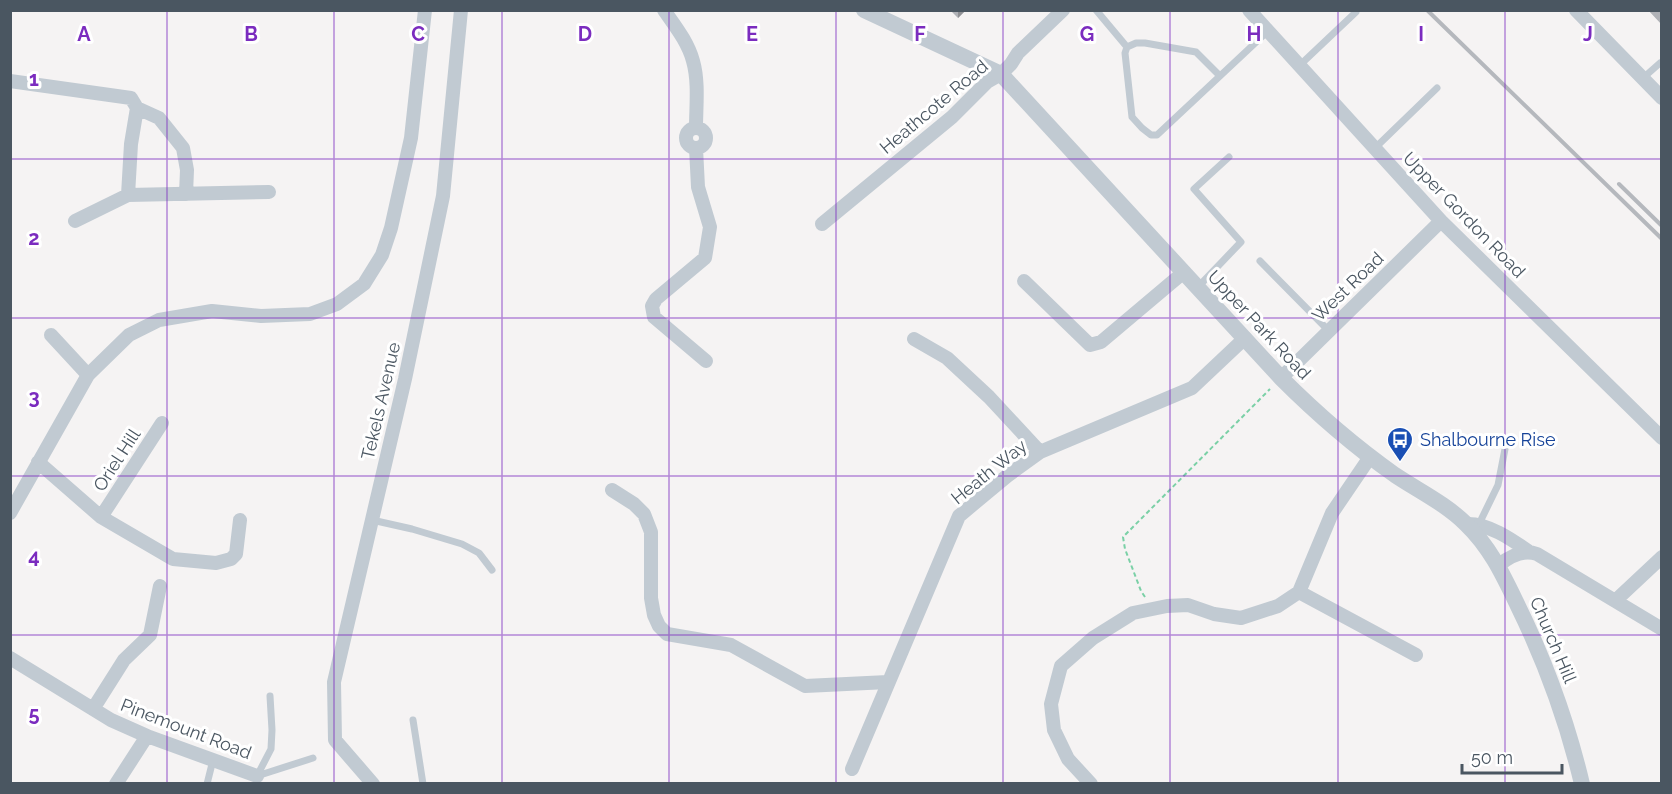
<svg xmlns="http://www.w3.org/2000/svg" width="1672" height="794" font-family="Raleway,sans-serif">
<rect width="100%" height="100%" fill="#f5f3f3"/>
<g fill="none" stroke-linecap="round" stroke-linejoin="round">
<path stroke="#7ad0a6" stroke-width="2" stroke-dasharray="4.5 3" stroke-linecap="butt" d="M1145 597 1141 591 1125 549 1123 537 1270 389"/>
<path stroke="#c1cad2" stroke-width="7" d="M1096 10 1127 47
M1127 47 1125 53 1132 117 1142 128 1151 135H1157L1268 31
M1127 47 1136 43H1145L1196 52 1219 75
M1300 65 1356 12 1355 10
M1643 78 1660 63
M1375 148 1437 88
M1260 261 1329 331
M1198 287 1241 242 1194 189 1229 157
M372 520 412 529 462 544 479 553 492 570
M1479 524 1498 485 1505 449
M413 720 423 784
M257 776 271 749 272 730 270 696
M257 776 313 758
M207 784 213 760"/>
<path stroke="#c1cad2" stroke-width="14" d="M664 10C675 26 688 42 693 61 699 82 696 107 696 128
M1249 10 1441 221 1662 438
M1576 10 1662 98
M10 81 131 98 137 108 131 144 128 195 269 192
M137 108 159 118 183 148 187 170 186 194
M686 138a10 10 0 1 1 20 0a10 10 0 1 1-20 0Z
M696 148 698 187 710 227 705 258 656 299 652 306 654 317 706 361
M75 221 128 195
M822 224 952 117 987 82 1001 74 1011 64 1018 53 1063 10
M1024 281 1090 345 1101 342 1184 272
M51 335 88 375
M914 339 947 358 989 397 1040 452
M1281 378 1441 221
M38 462 101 517 173 559 216 563 231 559 236 554 240 520
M612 490 634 504 644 514 651 532V598L654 615 659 626 667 634 731 645 805 686 888 682
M10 513 88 375 129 335 159 320 212 311 261 316 310 314 337 304 364 284 382 255 391 228 411 138 425 10
M101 517 162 423
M1466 524C1488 523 1511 539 1528 551
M1499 565C1510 556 1523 549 1537 554L1662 629
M1299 592 1416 655
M1615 601 1662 557
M10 658 111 720 147 736 257 776
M93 709 124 660 150 635 160 586
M852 769 959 516 1007 476 1040 452 1192 388 1245 338
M116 784 147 736
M373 784 335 740 334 682 405 379 443 196 461 10
M1091 784 1068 759 1054 730 1051 704 1061 666 1093 638 1133 613 1167 606 1188 605 1214 614 1241 618 1278 606 1299 592 1332 513 1370 457"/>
<path stroke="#c1cad2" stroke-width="16" d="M864 10 1001 74 1281 378C1317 414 1354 446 1395 475 1419 491 1446 504 1466 524 1490 547 1503 575 1517 604 1545 661 1567 721 1582 784"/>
<path stroke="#b5b8bd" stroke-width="4" d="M1427 10 1662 239
M1619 184 1662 226"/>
</g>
<path fill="#b0b2b7" d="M950 10H966L958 18Z
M1648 10H1662V25Z"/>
<path fill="#909195" d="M958 10H966L958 18Z"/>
<path fill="none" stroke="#7b2cbf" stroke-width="1.5" stroke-opacity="0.55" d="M167 10V784M334 10V784M502 10V784M669 10V784M836 10V784M1003 10V784M1170 10V784M1338 10V784M1505 10V784M10 159H1662M10 318H1662M10 476H1662M10 635H1662"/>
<defs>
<symbol id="bus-pin" viewBox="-11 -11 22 30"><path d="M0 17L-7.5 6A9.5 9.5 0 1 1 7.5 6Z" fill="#1a4fb4" stroke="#fff"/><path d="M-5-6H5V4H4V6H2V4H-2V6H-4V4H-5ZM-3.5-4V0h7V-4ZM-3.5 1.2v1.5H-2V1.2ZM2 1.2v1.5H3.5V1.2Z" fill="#fff"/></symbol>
</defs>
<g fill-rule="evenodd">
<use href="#bus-pin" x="1385" y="425" width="30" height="40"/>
</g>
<g text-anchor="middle" stroke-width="6" stroke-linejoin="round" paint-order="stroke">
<g font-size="18" fill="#4a5661" stroke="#fff">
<text transform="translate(934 107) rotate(-40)" y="6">Heathcote Road</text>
<text transform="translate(1464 215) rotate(46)" y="6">Upper Gordon Road</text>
<text transform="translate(1348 287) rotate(-44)" y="6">West Road</text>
<text transform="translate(1259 325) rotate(47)" y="6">Upper Park Road</text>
<text transform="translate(381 401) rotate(-77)" y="6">Tekels Avenue</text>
<text transform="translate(117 460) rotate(-57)" y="6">Oriel Hill</text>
<text transform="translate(989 472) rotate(-39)" y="6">Heath Way</text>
<text transform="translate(1553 640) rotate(67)" y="6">Church Hill</text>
<text transform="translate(186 729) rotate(21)" y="6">Pinemount Road</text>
</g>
<g font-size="18" fill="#164399" stroke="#fff" text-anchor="start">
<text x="1420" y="446">Shalbourne Rise</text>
</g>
</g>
<g font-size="20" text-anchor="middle" font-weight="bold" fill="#7b2cbf" stroke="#fff" stroke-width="6" stroke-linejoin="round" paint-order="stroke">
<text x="84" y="41">A</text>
<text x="251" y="41">B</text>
<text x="418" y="41">C</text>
<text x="585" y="41">D</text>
<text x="752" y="41">E</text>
<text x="920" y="41">F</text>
<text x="1087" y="41">G</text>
<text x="1254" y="41">H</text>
<text x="1421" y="41">I</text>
<text x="1588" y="41">J</text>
<text x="34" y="86">1</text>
<text x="34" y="245">2</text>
<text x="34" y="404">3</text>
<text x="34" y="563">4</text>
<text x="34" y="721">5</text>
</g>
<rect width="1672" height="794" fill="none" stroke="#4a5661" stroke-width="24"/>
<path d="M1462 764v9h100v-9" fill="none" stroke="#4a5661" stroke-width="3"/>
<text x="1471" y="764" font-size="18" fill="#4a5661" stroke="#ffffff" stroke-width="4.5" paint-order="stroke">50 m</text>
</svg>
